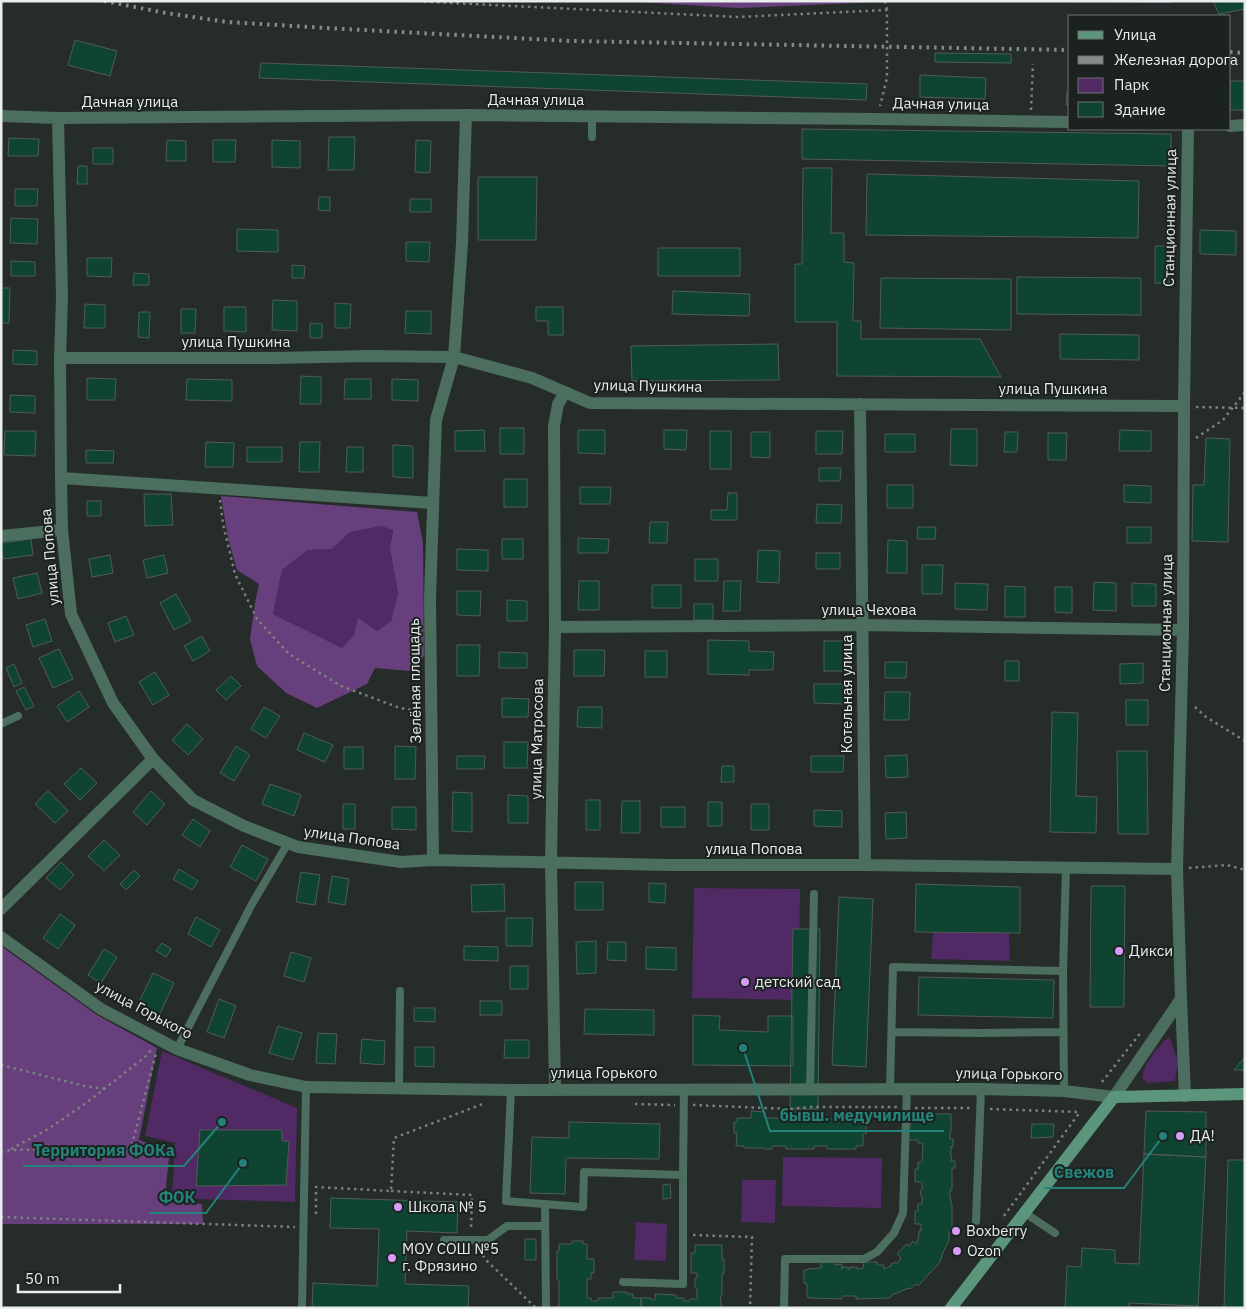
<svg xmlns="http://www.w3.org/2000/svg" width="1246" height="1309" font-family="'IBM Plex Sans',sans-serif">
<rect width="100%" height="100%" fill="#252c29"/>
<path fill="#502965" d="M382 526 393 529 390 549 398 593 391 621 377 631 354 635 342 648 273 614 282 570 308 550 332 549 350 532Z
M694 888 800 889 799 1000 692 998Z
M933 932 1009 933 1010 961 931 959Z
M1168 1038 1170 1039 1178 1061 1175 1081 1148 1083 1142 1078C1144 1065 1157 1046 1168 1038Z
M162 1051 297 1108 295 1202 172 1198 175 1143 145 1136Z
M783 1157 882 1158 881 1208 782 1206Z
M742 1180H776L775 1223 741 1222Z
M636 1222 667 1224 666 1261 634 1260Z"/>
<path fill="#673f7d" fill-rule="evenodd" d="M623 1H905L737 8Z
M961 1H1171L1172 3Z
M221 496 417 512 423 543 424 656 409 671 375 668 367 684 317 708 286 693 257 666 250 639 255 603 259 584 237 570 228 538ZM382 526 393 530 390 549 398 593 391 621 377 631 358 618 354 635 342 648 273 614 282 570 308 550 332 549 350 532Z
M1 946 97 1015 157 1048 139 1140 170 1150 166 1185 168 1200 202 1204 203 1224H1Z"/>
<path fill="#0e4431" stroke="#535b57" d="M1213 1H1245V9L1219 14Z
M75 40 117 51 110 76 68 65Z
M935 53 1011 54V63L935 62Z
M261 63 867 84 866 100 259 78Z
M920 75 986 78 985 99 920 97Z
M1230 81H1245V110H1230Z
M1067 92H1070V105H1066Z
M802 129 1171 134V166L802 159Z
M329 137H355L354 170H328Z
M9 138 39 139 38 156H8Z
M167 140 186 141V161H166Z
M213 140H236L235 162H213Z
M272 140 300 141V168L272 167Z
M416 140 431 141 430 173 415 172Z
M93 148H113V164H93Z
M78 166H87V184H77Z
M803 168H832L831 233H844V262L854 263 853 321H861V339H980L1001 377 837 376V322H795V264H802Z
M867 174 1139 181 1138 238 866 235Z
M478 177H537L536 240H478Z
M15 189H38L37 206H15Z
M319 197H330V211L318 210Z
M410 199H431V212H410Z
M11 218 38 219 37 244 10 243Z
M237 229 278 230V252L237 251Z
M1200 230 1236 231V255L1200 254Z
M406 242H430L429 262 406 261Z
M1155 246H1169V284L1155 283Z
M658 248H740V276H658Z
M87 258H112L111 277 87 276Z
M11 261 35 262V276H11Z
M292 265 305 266 304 278H292Z
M134 273 149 274V285H133Z
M1017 277 1141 278V315L1017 314Z
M881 278 1011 279V330L880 328Z
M1 288H10L9 323H1Z
M673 291 750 294 749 316 672 314Z
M273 300 297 301V331L272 330Z
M335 303 351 304 350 328H335Z
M85 304 105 305V328H84Z
M224 307H246V332L224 331Z
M536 307H563V335H548V321H536Z
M181 309H196L195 333H181Z
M406 311H431V334L405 333Z
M139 312H150L149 338 138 337Z
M310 323 322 324V338H310Z
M1060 334 1139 335V360L1060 359Z
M778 344 779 380 632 381 631 346Z
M13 350 37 351V365L13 364Z
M301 376 321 377V404H300Z
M87 378 116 379 115 400H87Z
M187 379 232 380V401L186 400Z
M345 379H371V399H344Z
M392 379 418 380V401L392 400Z
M10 395 35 396V413L10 412Z
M500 428H524V454H500Z
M951 429H977V466L950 465Z
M484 430 485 451H455V431Z
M578 430H605V454L578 453Z
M664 430H687L686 450 664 449Z
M1120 430 1151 431V451H1119Z
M5 431H36L35 456 4 455Z
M710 431H731V469H710Z
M816 431H843L842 454H816Z
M751 432H770V458L751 457Z
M1005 432H1018L1017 452H1004Z
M1048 433H1067L1066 460H1048Z
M885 434H915V452H885Z
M1206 438 1230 439 1228 542 1192 541 1193 485H1204Z
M206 442 234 443 233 467H205Z
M300 442H320L319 472H299Z
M393 445 413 446V478L393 477Z
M247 447H282V462H247Z
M347 447H363V472H346Z
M86 450 114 451 113 463H86Z
M819 468H841L840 481H819Z
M504 479H527V507H504Z
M887 485H913V508H887Z
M1124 485 1151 486V503L1124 502Z
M580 487H611L610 504H580Z
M728 493H737V520H711V510H727Z
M144 494H171L173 525 145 526Z
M87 501H101V516H87Z
M817 504 842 505 841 523H816Z
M650 522H668L667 543H649Z
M918 527H936L935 539H917Z
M1127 527H1151V543H1127Z
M578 538 609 539 608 553H578Z
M31 539 33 555 3 559 1 543Z
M502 539H523V559H502Z
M888 540 907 541V573H887Z
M457 549 488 550V571L457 570Z
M758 550 780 551 779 583 757 582Z
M816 553H840V569H816Z
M110 555 113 573 92 577 89 559Z
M164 555 168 573 147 578 143 560Z
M695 559H718V581H695Z
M922 565H943L942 594H922Z
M37 573 42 593 18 599 13 578Z
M579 581H599V610H578Z
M724 581H741L740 611H723Z
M1094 582 1116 583V611L1093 610Z
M955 583 988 584 987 610 955 609Z
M1132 583 1156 584V606H1132Z
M652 585H681V608H652Z
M1005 586 1025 587V617H1005Z
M1055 587H1072V613L1055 612Z
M457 591H481L480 616 457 615Z
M176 594 191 621 174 630 160 603Z
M507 600 527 601V621H507Z
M694 604H713V620H694Z
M126 616 134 635 115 642 108 623Z
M45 619 52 641 33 647 26 625Z
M202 636 210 651 193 661 184 646Z
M708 640 749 641V651L774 652 773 670H749V675L708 674Z
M824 641H845V671H824Z
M457 645H480L479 676H457Z
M59 649 73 679 53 688 39 658Z
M574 650H605L604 676H574Z
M645 651H667V677H645Z
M499 652 527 653V668H499Z
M1005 661H1019V681H1005Z
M885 662H907L906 678H885Z
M1143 663V683L1120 684V664Z
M14 664 22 683 14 687 6 668Z
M155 672 169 695 153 705 139 682Z
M231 676 241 686 226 700 216 690Z
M814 684H843V704L814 703Z
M24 687 34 706 26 710 16 691Z
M79 691 89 707 67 722 57 706Z
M885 692H910L909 720H884Z
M502 698 529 699 528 717H502Z
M1126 700H1148V725H1126Z
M264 707 280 716 266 738 251 729Z
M578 707H602V728L577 727Z
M1052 712 1078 713 1076 796 1097 797 1096 833 1050 832Z
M187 724 203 739 188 755 172 740Z
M304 733 333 745 325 762 297 750Z
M504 742H528L527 768H504Z
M236 746 250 755 234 781 220 773Z
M395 746 416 747 415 779H395Z
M344 747H363V769H344Z
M1117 751H1147L1148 834H1118Z
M907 755 908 777 886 778 885 756Z
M457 756H485L484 769H457Z
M811 756H844L843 772H811Z
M722 766H734V782H721Z
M81 768 97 783 80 800 64 784Z
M270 784 301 795 294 816 262 804Z
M48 791 68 811 55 823 35 804Z
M151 791 165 804 147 825 133 812Z
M453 792 472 793V832L452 831Z
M508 795 528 796V823H508Z
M586 800H600V830H586Z
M622 801H640V833H621Z
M708 802H722V826H708Z
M343 804H355V829H343Z
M751 804H769V830H751Z
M392 807H416V830L392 829Z
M661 807H685V827H661Z
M814 810 842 811V827L814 826Z
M906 812 907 838 886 839 885 813Z
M193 819 210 831 200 847 182 835Z
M104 840 120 855 104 871 88 856Z
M242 845 268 859 256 881 230 867Z
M61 862 74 875 60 890 46 878Z
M179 869 198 881 192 890 173 879Z
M134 870 140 876 126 890 120 884Z
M301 872 320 875 315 905 296 902Z
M332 876 349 879 345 905 328 902Z
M575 882H603V910H575Z
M649 883 666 884 665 903 649 902Z
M504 884 505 911 472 912 471 885Z
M916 884 1020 887V933L915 932Z
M1091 886H1125L1124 1007H1090Z
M839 897 873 899 866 1067 832 1065Z
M60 914 75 925 58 949 43 938Z
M196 917 220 930 211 947 188 934Z
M506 918H533L532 946H506Z
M793 929H820L818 1109H790Z
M596 941V973L577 974 576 942Z
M608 942H626V961L607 960Z
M162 943 171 949 166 957 156 951Z
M464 946 498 947V961L464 960Z
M646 947 676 948V970L646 969Z
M104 949 117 957 101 983 88 975Z
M291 952 311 958 304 982 284 976Z
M510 966H528V989H510Z
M153 973 174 983 159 1016 137 1006Z
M919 977 1054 980 1053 1018 918 1015Z
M219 999 236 1006 224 1038 207 1032Z
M480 1001H502V1015H480Z
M414 1008H435V1022L414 1021Z
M585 1009 654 1010V1035L584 1034Z
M693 1015 720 1016 719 1030 768 1032V1016H793V1066L693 1065Z
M278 1026 302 1033 293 1060 269 1053Z
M318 1033 337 1034 335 1064 316 1063Z
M362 1039 385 1041 384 1065 360 1063Z
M505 1040H529V1058H504Z
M415 1047H434V1067L415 1066Z
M1245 1057V1070H1234Z
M751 1111 765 1112V1118H793V1112H807V1118L830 1119 835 1118V1112H849V1118L864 1119 863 1124 866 1125V1134H863V1146H856V1149H827V1146H814V1149H786V1146H772V1149H765V1148H744V1146H736L737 1133H734V1122H737V1118H751Z
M1146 1111 1206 1112V1157L1144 1154Z
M927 1114 926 1115H933V1114H951V1132H950V1139H953V1147H950H951V1154H950V1155H952L951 1161H955V1168H952V1190H950V1199H951V1203L952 1204V1232H949V1240L941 1257 942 1258 940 1260 941 1261 918 1286 916 1284 910 1289 909 1288 892 1295 890 1298 856 1299V1296H842V1299L808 1298V1296H807V1284L804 1283V1270H807V1269L821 1268V1262H835V1265L842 1264V1269V1267H848V1269H850V1267H857V1269L863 1268 864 1262H877V1265H884V1269L892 1265 891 1264 896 1262 897 1263H898L901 1258 897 1254 907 1244 909 1246 913 1241 916 1244 919 1236H918L920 1230 922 1231V1230H921V1224H915V1211H918V1204H922V1195H920L921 1190 922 1189V1182H915V1169H918V1162H922L923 1143H918V1140H910V1139L908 1138V1128H910L911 1115Z
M569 1122 660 1124 659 1159 566 1158 565 1194 530 1193 532 1137 569 1138Z
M1032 1124H1054L1053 1137 1031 1138Z
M200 1130H282V1141H289L286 1185 196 1186Z
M1144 1154 1206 1157 1198 1306 1129 1303V1308H1065L1067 1266 1081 1267 1082 1248 1115 1250V1263L1139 1264Z
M1228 1160H1245V1308H1224Z
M670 1184 671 1198 663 1199V1185Z
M331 1198 458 1202 457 1233 407 1231 405 1284 469 1286 468 1308H312L313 1283 377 1286 379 1229 330 1228Z
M525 1239H536V1260H525Z
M572 1241H583V1244H587V1259H594V1273H591V1279H587V1298H591V1301H598V1298H613V1292H627V1294H633V1298H641V1308H559V1280H557V1251H559V1244H572Z
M695 1245H722V1259H724V1274H722V1296H720L722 1308H641V1298H651V1300H655V1294L676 1295V1298H684V1301H690V1299H697V1288H695V1278H697V1273H691V1253H695Z"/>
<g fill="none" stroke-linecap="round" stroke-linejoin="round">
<path stroke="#7c817f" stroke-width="2.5" stroke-dasharray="2.5 4" stroke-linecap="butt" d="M411 1 738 17 887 10V78L880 106
M885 1 887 10
M1031 110 1033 64
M1196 407 1245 408
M1196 438 1223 420 1245 392
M220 500 223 524 235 574 257 619 289 654 341 686 400 708 419 711
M1195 707 1206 717 1245 741
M1189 868 1227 865 1245 870
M1 1065 85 1086 105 1089
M1102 1082 1142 1031
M635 1104 675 1105
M693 1105 790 1109 810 1107H897
M915 1108H970
M990 1109 1080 1112
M11 1149 48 1129 85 1104 146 1056 152 1049
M1 1152 10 1150 81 1149 130 1152 156 1053
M391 1191 472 1195 471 1230
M316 1214V1187L391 1191 394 1138 485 1103
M1004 1216 1080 1112
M1 1217 295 1227
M693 1235 752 1237 750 1308
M479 1250 487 1261 535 1307"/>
<path stroke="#4b6e5e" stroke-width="8" d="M592 137V117
M1 724 18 716
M1063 971 1066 867
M892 1032 981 1033 1063 1032
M177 1049 252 904 288 843
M399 1088 400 991
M810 1089 814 894
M890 1089 893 967 1063 971 1064 1091
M511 1090 506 1201 583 1207 584 1172 683 1175 684 1089
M545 1204 546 1308
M1025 1213 1055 1233
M976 1221 981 1089
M444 1240H488L507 1226H545
M623 1282 683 1284V1175
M302 1308 306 1087
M784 1308 785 1259H864L877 1252 894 1233 903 1213 907 1089"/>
<path stroke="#4b6e5e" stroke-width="12" d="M1 116 58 118 466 115 877 119 1070 122
M58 118 62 297 60 358 61 478 62 530 71 614 113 703 153 759 193 800 244 826 298 847 401 862 433 860 669 865H865L1177 869
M1230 126 1245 125
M60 358H273L370 356 454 357 532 378 590 403 1184 406
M860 404 865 865
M61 478 433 503
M1 536 62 530
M555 627 863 625 1183 630
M433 860 430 599 436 420 454 357 462 243 466 115
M1 909 153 759
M1 937 101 1009 177 1049 250 1075 306 1087 511 1090 981 1089 1064 1091 1114 1097 1181 999 1177 869 1183 630 1184 406 1188 129
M1181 999 1185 1096
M555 1089 551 862 555 627 554 426 558 404 565 393"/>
<path stroke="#5a957c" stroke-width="12" d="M951 1308 1114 1097 1245 1094"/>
<path stroke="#868b89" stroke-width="4" stroke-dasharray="2.5 5" stroke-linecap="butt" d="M104 1 166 13 227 22 344 29 571 41 1070 50
M1230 52 1245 53"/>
</g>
<g fill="#d79bf9" stroke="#1b221f" stroke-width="2">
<circle cx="1119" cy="951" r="5"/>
<circle cx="745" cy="982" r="5"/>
<circle cx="1180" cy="1136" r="5"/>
<circle cx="398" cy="1207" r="5"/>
<circle cx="956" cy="1231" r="5"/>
<circle cx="957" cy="1251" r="5"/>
<circle cx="392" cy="1258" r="5"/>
</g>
<g text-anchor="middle" stroke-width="4" stroke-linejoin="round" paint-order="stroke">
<g font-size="15" fill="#e9edeb" stroke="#1b221f">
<text x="536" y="105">Дачная улица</text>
<text x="130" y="107">Дачная улица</text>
<text transform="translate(941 104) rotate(1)" y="5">Дачная улица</text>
<text transform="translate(1170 218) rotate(-89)" y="5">Станционная улица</text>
<text x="236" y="347">улица Пушкина</text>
<text transform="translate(648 386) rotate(1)" y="5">улица Пушкина</text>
<text x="1053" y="394">улица Пушкина</text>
<text transform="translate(50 557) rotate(-95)" y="5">улица Попова</text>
<text x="869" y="615">улица Чехова</text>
<text transform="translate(1166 623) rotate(-89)" y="5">Станционная улица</text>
<text transform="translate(415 681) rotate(-91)" y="5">Зелёная площадь</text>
<text transform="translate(847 694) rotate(-90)" y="5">Котельная улица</text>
<text transform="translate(537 739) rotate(-89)" y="5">улица Матросова</text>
<text transform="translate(352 838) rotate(8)" y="5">улица Попова</text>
<text x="754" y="854">улица Попова</text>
<text transform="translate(144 1010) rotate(28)" y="5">улица Горького</text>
<text x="604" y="1078">улица Горького</text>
<text transform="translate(1009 1074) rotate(1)" y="5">улица Горького</text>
</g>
<g font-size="15" fill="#e9edeb" stroke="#1b221f" text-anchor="start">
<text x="1129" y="956">Дикси</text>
<text x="755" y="987">детский сад</text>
<text x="1190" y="1141">ДА!</text>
<text x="408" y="1212">Школа № 5</text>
<text x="966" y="1236">Boxberry</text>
<text x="402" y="1254">МОУ СОШ №5<tspan x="402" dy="17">г. Фрязино</tspan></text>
<text x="967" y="1256">Ozon</text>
</g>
</g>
<path fill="none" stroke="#25827a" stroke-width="2" d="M743 1048L770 1131H944M222 1122L184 1166H23M1163 1136L1124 1188H1044M243 1163L206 1213H149"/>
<g fill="#25827a" stroke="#1b221f" stroke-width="2">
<circle cx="743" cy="1048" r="5"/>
<circle cx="222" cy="1122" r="5"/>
<circle cx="1163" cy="1136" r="5"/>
<circle cx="243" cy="1163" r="5"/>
</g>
<g font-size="16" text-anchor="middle" font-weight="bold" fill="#25827a" stroke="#1b221f" stroke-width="4" stroke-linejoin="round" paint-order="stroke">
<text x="857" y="1121">бывш. медучилище</text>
<text x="104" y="1156">Территория ФОКа</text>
<text x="1084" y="1178">Свежов</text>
<text x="177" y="1203">ФОК</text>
</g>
<rect width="1246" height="1309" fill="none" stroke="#e9edeb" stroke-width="5"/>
<rect x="1068" y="15" width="162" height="115" fill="#1b221f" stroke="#6d7371"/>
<rect x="1078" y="31" width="25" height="8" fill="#5a957c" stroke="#6d7371"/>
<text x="1114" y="40" font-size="15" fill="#e9edeb">Улица</text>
<rect x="1078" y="56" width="25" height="8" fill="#868b89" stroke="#6d7371"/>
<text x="1114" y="65" font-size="15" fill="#e9edeb">Железная дорога</text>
<rect x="1078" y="78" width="25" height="15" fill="#502965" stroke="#6d7371"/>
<text x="1114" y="90" font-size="15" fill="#e9edeb">Парк</text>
<rect x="1078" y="102" width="25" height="15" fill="#0e4431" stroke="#6d7371"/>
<text x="1114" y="115" font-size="15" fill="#e9edeb">Здание</text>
<path d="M18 1284v8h102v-8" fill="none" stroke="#e9edeb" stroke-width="2.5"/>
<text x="25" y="1284" font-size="15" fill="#e9edeb" stroke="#1b221f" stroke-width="4" paint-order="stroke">50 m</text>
</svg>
